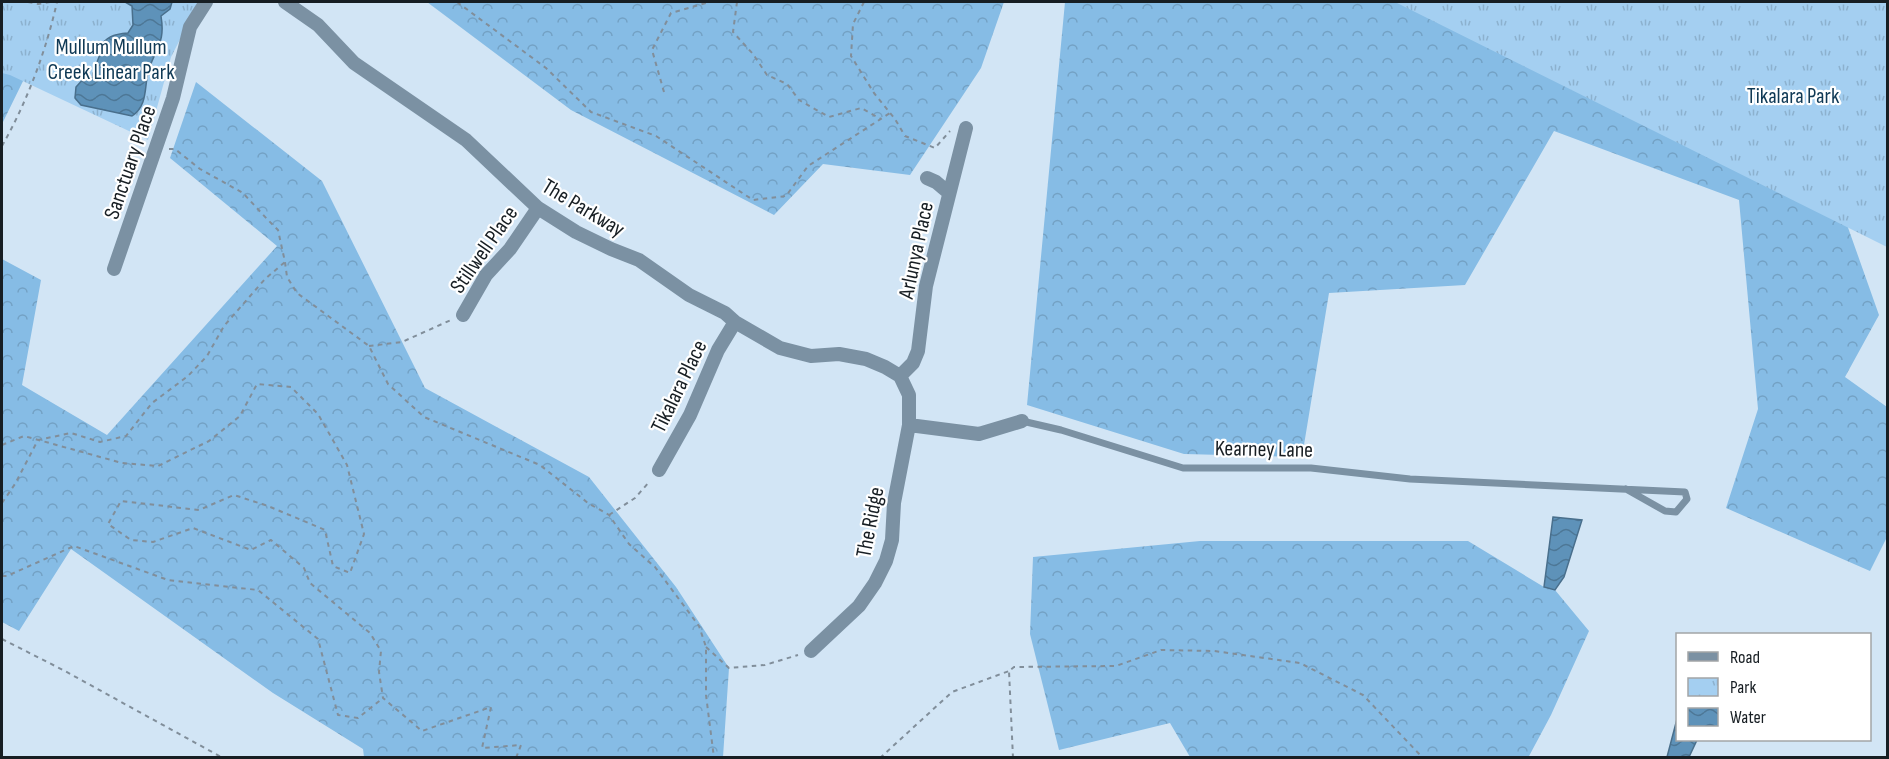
<svg xmlns="http://www.w3.org/2000/svg" width="1889" height="759" font-family="'Sofia Sans Condensed',sans-serif">
<defs>
<pattern id="forest-crowns" width="20" height="18" patternUnits="userSpaceOnUse" patternTransform="scale(1.5)"><rect width="20" height="18" fill="#86bce5"/><path d="M2 6a3 3 0 1 1 6 0M12 15a3 3 0 1 1 6 0" fill="none" stroke="#73a1c4"/></pattern>
<pattern id="park-tufts" width="24" height="20" patternUnits="userSpaceOnUse" patternTransform="scale(1.5)"><rect width="24" height="20" fill="#a4cff1"/><path d="M3 7l-1-3M5 7V3M7 7l1-3M15 17l-1-3M17 17v-4M19 17l1-3" fill="none" stroke="#8cb1ce"/></pattern>
<pattern id="water-waves" width="16" height="10" patternUnits="userSpaceOnUse" patternTransform="scale(1.5)"><rect width="16" height="10" fill="#5e92b9"/><path d="M0 5q4-4 8 0t8 0" fill="none" stroke="#4d7796"/></pattern>
</defs>
<rect width="100%" height="100%" fill="#d2e5f5"/>
<path fill="url(#forest-crowns)" d="M427 2H1004L981 68 910 175 823 164 774 215 571 110Z
M1065 2H1825L1823 157 1879 315 1845 377 1887 407V537L1870 571 1726 508 1758 409 1739 200 1554 131 1465 285 1329 293 1302 457 1184 454 1027 405Z
M2 63 26 75 2 124Z
M196 82 322 181 425 388 589 477 676 587 729 668 723 757H364L363 749 273 693 71 549 19 631 2 622V259L41 280 22 385 107 435 277 246 170 158Z
M1200 541H1468L1544 587 1555 590 1589 631 1551 715 1528 758 1190 757 1170 723 1059 750 1030 634 1033 557Z"/>
<path fill="url(#park-tufts)" d="M2 2H203L189 22 171 57 148 140 10 75 2 73Z
M1395 2H1887V247Z"/>
<path fill="url(#water-waves)" stroke="#496f8c" stroke-width="1.5" d="M125 2H172L170 9 161 16C165 40 158 45 150 66 143 82 150 104 132 116L81 105 75 98 76 87 85 77 93 78V73L98 68 97 62 101 52 98 49C106 37 113 34 128 33L133 25 132 6Z
M1553 517 1582 520 1564 577 1555 590 1544 587Z
M1677 719 1678 740H1697L1689 757H1667Z"/>
<g fill="none" stroke-linecap="round" stroke-linejoin="round">
<path stroke="#818e9a" stroke-width="2" stroke-dasharray="4.5 4.5" stroke-linecap="butt" d="M28 2 38 4 51 2
M457 2 546 68 591 112 656 136 753 200 786 196 808 166 890 113
M737 2 733 32 753 54 767 75 787 84 799 100 829 117 861 108 881 119
M864 2 853 24 851 56 874 93 895 119 905 136 935 148 950 131
M664 92 652 50 671 13 709 2
M2 146C27 102 46 51 57 2
M169 149H175L200 169 243 193 267 219 278 230 285 262 287 277 297 293 369 346 388 384 424 417 540 465 588 503 609 515 629 544 655 567 699 626 706 647V695L714 758
M369 346 402 342 451 320
M2 445 24 436 122 463 158 466 209 441 240 416 257 384 291 387 318 414 347 465 364 534 350 573 333 566 325 530 268 506 234 495 199 510 121 501 108 524 131 540 153 542 193 528 251 550 271 540 304 568 310 583 370 633 381 651 379 672 383 698 422 731 491 707 482 748 521 745 516 758
M2 503 15 484 38 440 71 433 100 442 126 436 152 403 188 376 207 356 224 326 265 279 285 262
M609 515 635 498 650 481
M2 576H7L74 546 168 580 258 590 318 639 338 715 358 718 383 698
M2 639 63 670 223 758
M706 647 729 668 765 665 798 655
M880 758 952 692 1009 671
M1013 758 1009 671 1014 667 1116 666 1161 650 1214 651 1300 663 1363 695 1423 758"/>
<path stroke="#7b91a3" stroke-width="7" d="M1022 421 1061 430 1183 468H1311L1410 479 1685 492 1687 499 1676 512 1665 511 1626 489"/>
<path stroke="#7b91a3" stroke-width="14" d="M285 2 318 25 354 63 466 140 538 208 576 232 611 249 639 260 689 295 725 313 735 322 780 348 811 356 839 354 866 359 885 367 900 376
M927 178 936 182 949 193
M114 269 173 98 190 27 206 2
M463 315 486 275 510 249 538 208
M900 376 913 363 918 351 926 286 966 128
M909 425 979 434 1022 421
M659 470 690 415 718 350 735 322
M811 651 859 606 875 583 886 561 892 540 894 503 909 425V395L900 376"/>
</g>
<g text-anchor="middle" stroke-width="4.5" stroke-linejoin="round" paint-order="stroke">
<g font-size="22" fill="#0f3955" stroke="#fff">
<text x="111" y="54">Mullum Mullum<tspan x="111" dy="25">Creek Linear Park</tspan></text>
<text x="1793" y="103">Tikalara Park</text>
</g>
<g font-size="22" fill="#171e23" stroke="#fff">
<text transform="translate(129 162) rotate(-71)" y="8">Sanctuary Place</text>
<text transform="translate(584 207) rotate(31)" y="8">The Parkway</text>
<text transform="translate(483 249) rotate(-55)" y="8">Stillwell Place</text>
<text transform="translate(915 250) rotate(-78)" y="8">Arlunya Place</text>
<text transform="translate(678 386) rotate(-64)" y="8">Tikalara Place</text>
<text transform="translate(1264 448) rotate(1)" y="8">Kearney Lane</text>
<text transform="translate(869 522) rotate(-79)" y="8">The Ridge</text>
</g>
</g>
<rect width="1889" height="759" fill="none" stroke="#171e23" stroke-width="6"/>
<rect x="1676" y="633" width="195" height="108" fill="#ffffff" stroke="#a2a5a7" stroke-width="1.5"/>
<rect x="1688" y="652" width="30" height="9" fill="#7b91a3" stroke="#a2a5a7" stroke-width="1.5"/>
<text x="1730" y="663" font-size="18" fill="#171e23">Road</text>
<rect x="1688" y="678" width="30" height="18" fill="url(#park-tufts)" stroke="#a2a5a7" stroke-width="1.5"/>
<text x="1730" y="693" font-size="18" fill="#171e23">Park</text>
<rect x="1688" y="708" width="30" height="18" fill="url(#water-waves)" stroke="#a2a5a7" stroke-width="1.5"/>
<text x="1730" y="723" font-size="18" fill="#171e23">Water</text>
</svg>
